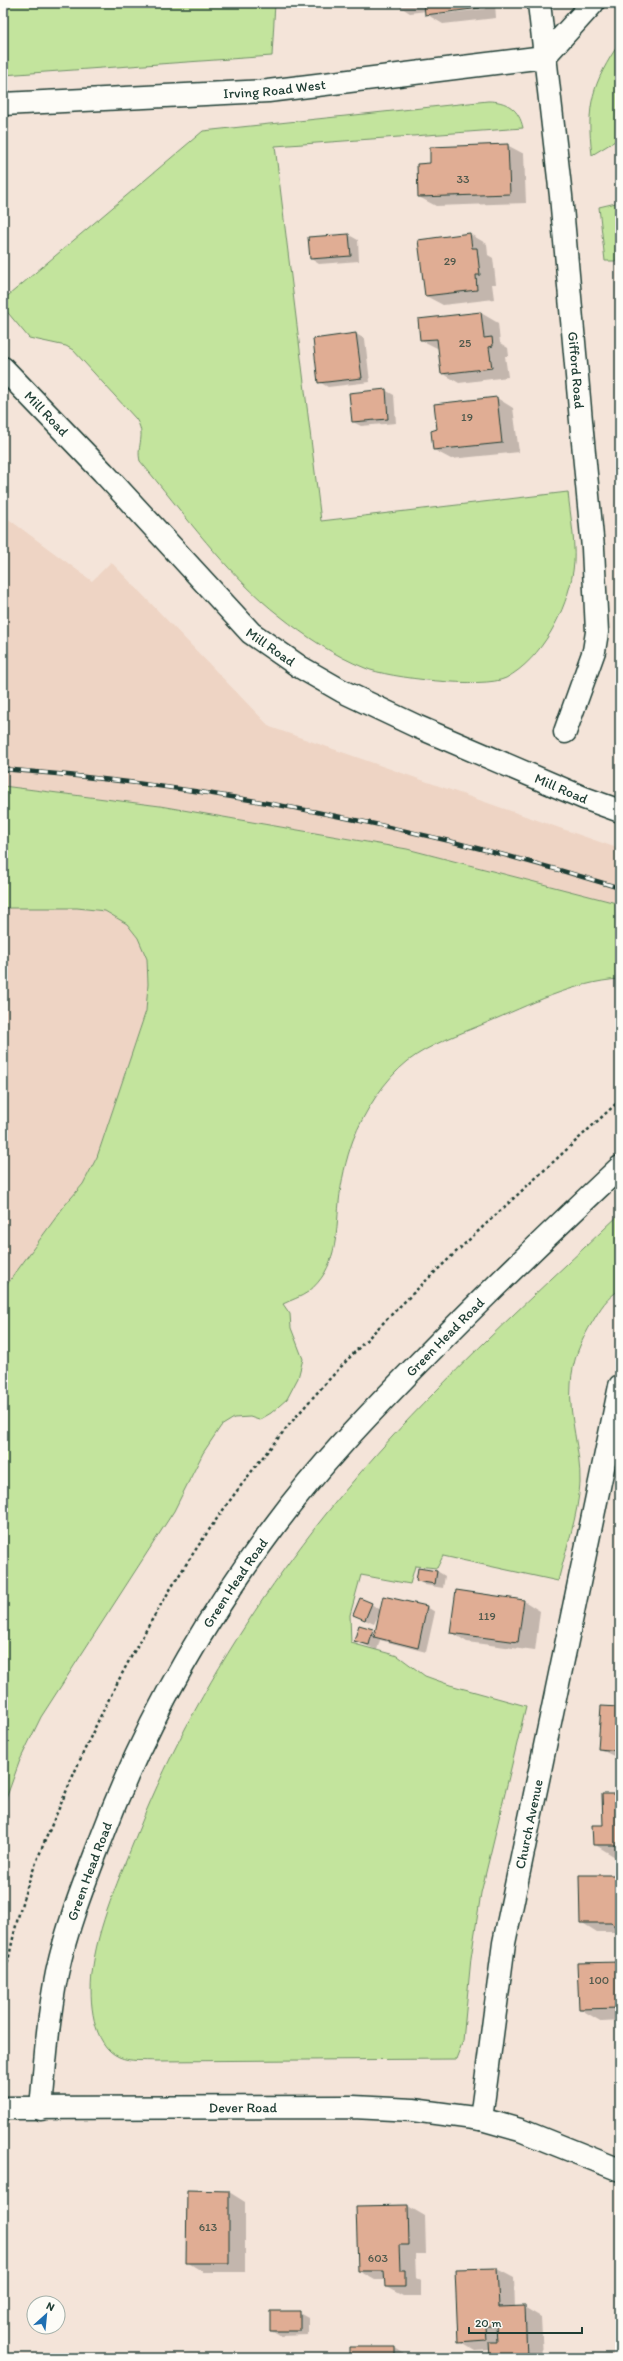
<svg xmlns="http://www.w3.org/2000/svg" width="623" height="2361" font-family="Itim,sans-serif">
<rect width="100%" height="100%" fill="#f4e4d9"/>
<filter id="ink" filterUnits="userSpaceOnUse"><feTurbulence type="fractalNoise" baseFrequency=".025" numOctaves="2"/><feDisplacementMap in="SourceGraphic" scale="8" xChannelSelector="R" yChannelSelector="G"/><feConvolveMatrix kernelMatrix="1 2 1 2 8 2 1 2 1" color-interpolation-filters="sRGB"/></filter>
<g filter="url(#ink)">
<path fill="#eed4c4" d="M3 515 92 581 111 562 270 727 620 849V904L407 849 160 806 3 786Z
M3 908H77L105 911 127 924 138 938 147 959 148 984 146 1011 97 1157 83 1184 65 1205 3 1290Z"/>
<path fill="#c3e49d" stroke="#719068" d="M3 3H275L272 56 3 75Z
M620 42V138L592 155C586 105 592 84 620 42Z
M488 101C507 101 519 109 523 128L275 146 321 521 568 492C570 515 577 549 573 571 567 610 542 659 506 678 484 689 388 678 365 668 335 656 305 636 280 616 228 576 182 511 140 461 136 445 147 436 136 419L73 350 66 346 29 338 3 307V300L203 131Z
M620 202V261H605L599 207Z
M3 786 160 806 407 849 620 904V979C573 982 529 1005 486 1023 460 1034 430 1044 408 1061 384 1080 364 1112 353 1140 346 1159 341 1182 339 1202 336 1235 337 1269 308 1292 301 1297 291 1300 283 1304L290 1314 291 1328 303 1359 298 1378 287 1399 271 1413 259 1420 250 1417 234 1418 221 1426 203 1453 174 1511 41 1717 20 1760 3 1807V1290L65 1205 83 1184 97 1157 146 1011 148 984 147 959 138 938 127 924 105 911 77 908H3Z
M620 1214V1290C607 1297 600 1309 593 1321 581 1340 572 1361 571 1384 568 1417 581 1450 580 1483 578 1516 566 1549 558 1581L443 1556 437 1568 415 1566 410 1584 361 1575 350 1615 351 1643 398 1656 425 1676 450 1685 526 1706 481 1893 471 1958 463 2041 456 2059 156 2061C144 2060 130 2062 119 2057 92 2045 89 1999 92 1974 97 1926 120 1877 138 1831 204 1667 310 1518 434 1393 494 1331 558 1273 620 1214Z"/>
<path fill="#0003" fill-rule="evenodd" d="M394 3H495L496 18 443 24 426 14V11L410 13ZM485 7V9L440 14V12Z
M507 145 524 154 526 203 436 206 419 197 431 164Z
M470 234 487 244 488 255 493 258 496 284H492L494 299 443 305 426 296Z
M349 235 358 240 359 261 319 264 311 259Z
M481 313 498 323 500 343 508 348 509 356H505L508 377 459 383 442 373 439 349 421 340Z
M356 334 365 339 370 382 328 387 319 382Z
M385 390 394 395 396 423 361 426 353 422Z
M497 398 513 408 519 452 451 459 434 450 438 430Z
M437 1571 445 1576 443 1588 425 1585 417 1580Z
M524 1601 540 1611 535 1651 467 1642 451 1632Z
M371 1604 381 1610 427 1607 435 1612 426 1652 380 1640 377 1650 356 1641 359 1627 376 1632 381 1610 374 1624 354 1615Z
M620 1708V1759L599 1749Z
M620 1795V1860L594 1844Z
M620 1876V1932H597L581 1922Z
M620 1963V2021L602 2022 580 2009Z
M229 2192 245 2202V2272H203L187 2262Z
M408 2206 425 2216 426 2254H415L416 2278 421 2281V2296H403L386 2287V2280H375L359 2271 357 2207Z
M497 2269 514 2278 515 2308 524 2307 541 2317 543 2358H491L490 2350 476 2351 459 2341 456 2270Z
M299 2312 308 2317V2335L280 2336 271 2331Z
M395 2348 403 2353 404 2358H350Z"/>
<path fill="#e0ad94" stroke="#1f3d34" d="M424 3H480V8L425 15Z
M508 144 510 194 418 197 417 164 430 163V147Z
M470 233 472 248H477L480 275H476L477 290 425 296 418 240Z
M349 234 351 256 310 259 308 237Z
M481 312 484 338 492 337 493 346 489 347 492 368 441 374 437 339 420 340 418 319Z
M356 333 362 378 318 383 313 339Z
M386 389 388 419 352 422 349 393Z
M497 397 502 443 433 450 431 431 437 429 434 404Z
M418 1568 437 1571 435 1584 416 1581Z
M456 1590 524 1600 518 1642 450 1633Z
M383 1596 427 1606 418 1648 374 1637Z
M360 1598 372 1603 365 1620 353 1615Z
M359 1625 373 1629 369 1645 354 1641Z
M601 1706 620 1707V1751L598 1749Z
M602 1794H620V1845H593L592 1825H603Z
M579 1875H620V1927H616L611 1923H580Z
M620 1962V2008L579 2009 577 1963Z
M187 2190 229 2191V2263H186Z
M408 2205 409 2245H399L400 2270H405V2287H385L384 2271H358L356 2206Z
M497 2268 499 2307 525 2306 527 2358H490L489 2342H497L496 2326H485L486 2340 458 2342 455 2269Z
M270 2311H300V2331H270Z
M349 2347H395V2358H349Z"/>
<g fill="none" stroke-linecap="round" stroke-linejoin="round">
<defs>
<g id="service">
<path id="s1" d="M3 104 268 91 544 57"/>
<path id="s2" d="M3 368 103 472 251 633 300 667 342 691 416 726 584 798 620 811"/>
</g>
<g id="minor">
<path id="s3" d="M539 3 561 196 582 432 593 548 597 632 594 651 565 732"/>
<path d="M544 57 593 3"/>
<path id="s4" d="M481 2119 504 1943 620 1386"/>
</g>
<g id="tertiary">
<path id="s5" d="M41 2109C45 2063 48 2017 57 1973 67 1926 85 1881 102 1837 144 1725 204 1620 276 1524 319 1466 369 1414 420 1362 485 1295 552 1231 620 1167"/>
</g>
<g id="secondary">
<path id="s6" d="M3 2108 353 2107 413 2110 481 2119 520 2130 620 2170"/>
</g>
</defs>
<use href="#service" stroke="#1f3d34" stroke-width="25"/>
<use href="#minor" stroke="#1f3d34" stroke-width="25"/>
<use href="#tertiary" stroke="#1f3d34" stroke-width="25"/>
<use href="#secondary" stroke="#1f3d34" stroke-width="25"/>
<path stroke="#1f3d34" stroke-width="2.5" stroke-dasharray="3 3" stroke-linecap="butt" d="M3 1987C9 1956 15 1926 24 1896 37 1856 56 1816 72 1778 135 1633 219 1500 325 1384 417 1283 521 1193 620 1100"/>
<use href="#service" stroke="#fdfcf7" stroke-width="22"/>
<use href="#minor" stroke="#fdfcf7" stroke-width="22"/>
<use href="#tertiary" stroke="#fdfcf7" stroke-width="22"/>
<use href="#secondary" stroke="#fdfcf7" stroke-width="22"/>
<defs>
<path id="rail" d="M3 769C212 786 419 826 620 888"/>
</defs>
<use href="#rail" stroke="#1f3d34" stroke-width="4.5"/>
<use href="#rail" stroke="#fdfcf7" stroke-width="3" stroke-dasharray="9" stroke-linecap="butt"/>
</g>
</g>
<g text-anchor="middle" stroke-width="3.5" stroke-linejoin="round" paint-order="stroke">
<g font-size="12" fill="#4f594c">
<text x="463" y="183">33</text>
<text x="450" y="265">29</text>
<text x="465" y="347">25</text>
<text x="467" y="421">19</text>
<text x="487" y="1620">119</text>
<text x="599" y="1984">100</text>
<text x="208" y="2231">613</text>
<text x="378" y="2262">603</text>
</g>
<g font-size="14" fill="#1f3d34" stroke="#fdfcf7">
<text dy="5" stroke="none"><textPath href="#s1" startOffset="272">Irving Road West</textPath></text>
<text dy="5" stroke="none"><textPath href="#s3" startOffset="369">Gifford Road</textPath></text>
<text dy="5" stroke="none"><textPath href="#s2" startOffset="63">Mill Road</textPath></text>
<text dy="5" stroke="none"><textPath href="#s2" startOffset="387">Mill Road</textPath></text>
<text dy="5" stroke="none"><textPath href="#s2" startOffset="711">Mill Road</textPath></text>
<text dy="5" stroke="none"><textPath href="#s5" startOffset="892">Green Head Road</textPath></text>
<text dy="5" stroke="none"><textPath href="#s5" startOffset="568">Green Head Road</textPath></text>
<text dy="5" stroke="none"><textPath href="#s4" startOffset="299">Church Avenue</textPath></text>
<text dy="5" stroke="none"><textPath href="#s5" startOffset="244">Green Head Road</textPath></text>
<text dy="5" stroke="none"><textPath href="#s6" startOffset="240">Dever Road</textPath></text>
</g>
</g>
<rect width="623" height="2361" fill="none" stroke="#fdfcf7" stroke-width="16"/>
<rect x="8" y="8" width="607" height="2345" fill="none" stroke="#1f3d34" stroke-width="1.5" filter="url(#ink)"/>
<g transform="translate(46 2315) rotate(27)"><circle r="19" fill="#fdfcf7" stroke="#a4b0a9"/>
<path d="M0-3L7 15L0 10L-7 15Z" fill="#1f6fb2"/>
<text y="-6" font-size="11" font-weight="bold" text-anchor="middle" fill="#1f3d34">N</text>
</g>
<path d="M469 2327v6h113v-6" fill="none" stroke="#1f3d34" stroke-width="2"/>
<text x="475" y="2327" font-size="12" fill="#1f3d34" stroke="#fdfcf7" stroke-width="3" paint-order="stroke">20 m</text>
</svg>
